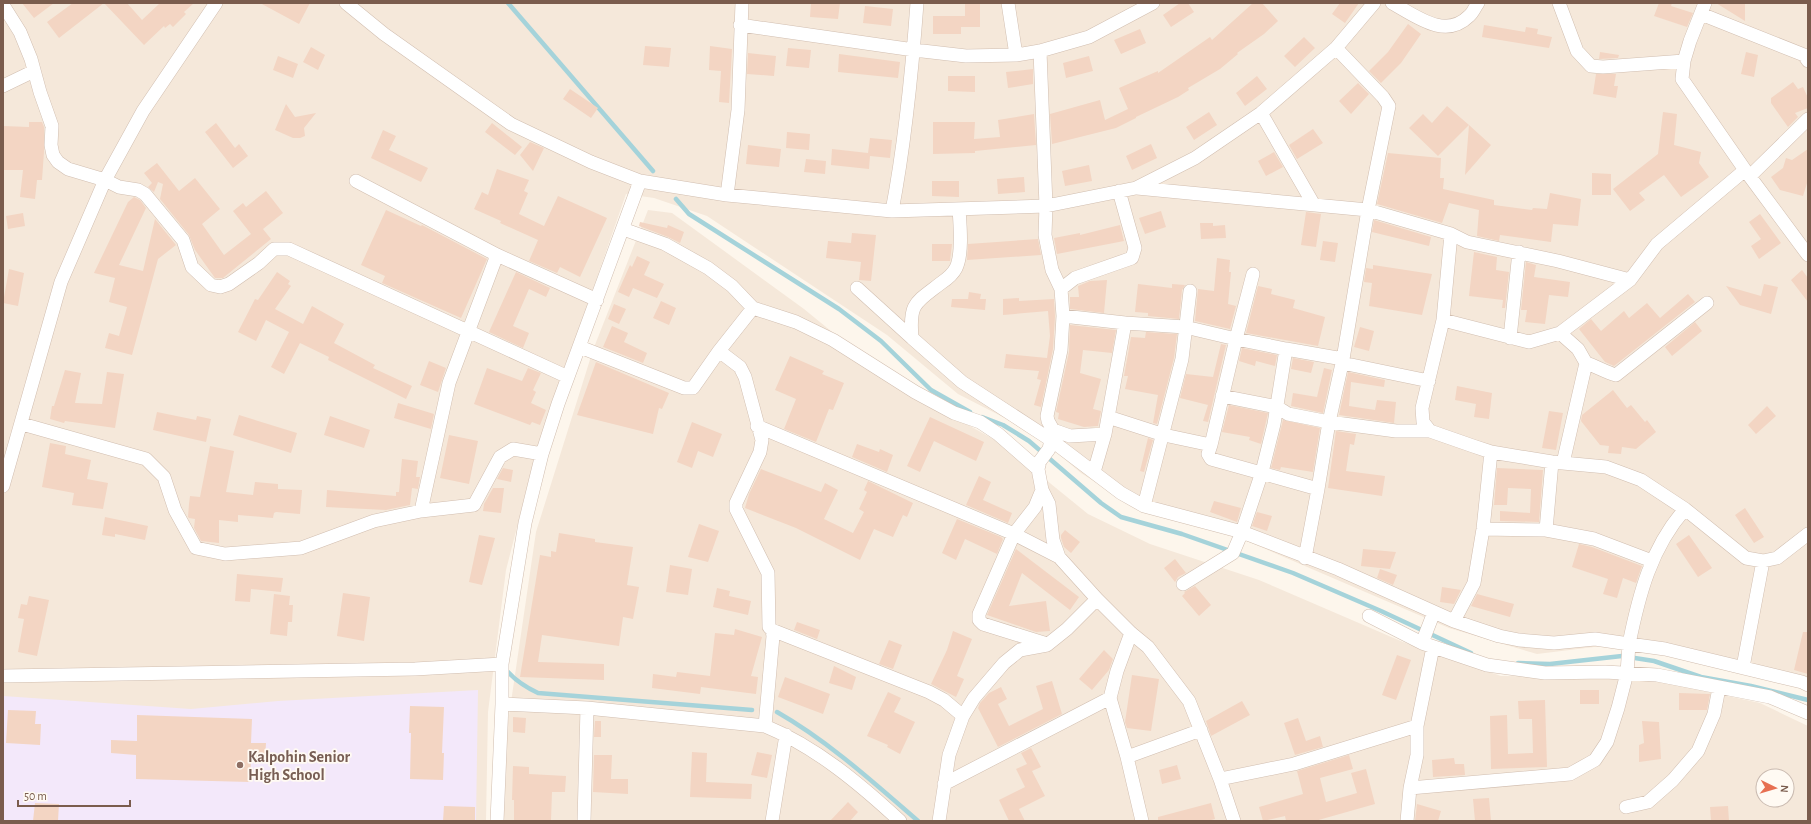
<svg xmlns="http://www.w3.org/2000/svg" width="1811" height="824" font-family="'Alegreya Sans',sans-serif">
<rect width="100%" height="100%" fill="#fdf6ec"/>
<path fill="#f5e8da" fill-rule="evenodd" d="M3 3H1808V689L1696 660 1602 646 1537 654 1449 628 1240 538 1132 506 1081 473 1032 432 958 394 887 335 707 216 654 198 626 194 536 453 506 570 488 712 486 821H3Z
M648 210 672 213 804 309 897 385 1002 444 1088 514 1150 544 1259 580 1403 642 1501 676 1644 678 1760 703 1808 726V821H503L506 736 536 532 593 350ZM1763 776H1787V800H1763Z"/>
<path fill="#f3e8fa" d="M478 690 476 821H3V696L191 709 278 701Z"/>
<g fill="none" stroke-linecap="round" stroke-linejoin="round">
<path stroke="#a5d3da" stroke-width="4.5" d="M508 3 653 171
M676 199 689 214 839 309 881 341 931 390 970 412
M982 417 1003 425 1029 441 1101 503 1121 517 1182 534 1293 573 1381 611 1471 653
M1518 663 1550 664 1622 656 1654 661 1701 677 1751 686 1808 700
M507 671C516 681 525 687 538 693L752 710
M777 712C828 741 873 782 918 821"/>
</g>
<path fill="#f3d5c3" d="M22 3H54L34 18Z
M73 3H104L59 38 47 22Z
M104 3H127L142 20 160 3H194L184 12 186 14 173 27 170 24 165 28 164 26 144 45Z
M260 3H310L299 24Z
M811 3H840L838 19 810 17Z
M965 3H980V27H961V34H933V16H965Z
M1180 3H1188L1194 12 1171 27 1163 15Z
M1253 3H1262L1278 21 1264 34 1237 53 1238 54 1220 69 1188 88 1189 90 1178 97 1136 117V118L1116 128 1052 144 1050 114 1100 100 1105 120 1128 109 1119 88 1158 71V73L1210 37 1212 40Z
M1340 3H1359L1345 23 1332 14Z
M1659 3H1672L1671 6 1693 13 1687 27 1654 16Z
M1716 3H1745V21Z
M865 6 893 9 891 26 863 23Z
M1408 24 1421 34 1401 63 1381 83 1369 71 1388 52Z
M1484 25 1525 32 1526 27 1538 29 1537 34 1552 37 1549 48 1482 37Z
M1140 29 1146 43 1121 54 1114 40Z
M1304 37 1315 48 1295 67 1284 56Z
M645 46 671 48 669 67 643 65Z
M710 46 732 49 729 103 719 102 721 71 709 70Z
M311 47 325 55 318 70 303 62Z
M788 48 811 50 809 68 786 66Z
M1600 52 1619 55 1618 58 1599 59Z
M1746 52 1758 55 1754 77 1741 74Z
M748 53 776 56 774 76 747 74Z
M839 54 900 62 898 78 838 72Z
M278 56 298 64 293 78 273 70Z
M1089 56 1093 71 1066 78 1063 63Z
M1033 69V84L1008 88 1006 72Z
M1596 74H1616L1614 86H1618L1616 98 1593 94Z
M948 76H975V92L948 91Z
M1257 76 1267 89 1245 106 1236 93Z
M1793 82 1798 89 1803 87 1808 98V108L1795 113 1798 117 1788 127 1771 103V98Z
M1358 83 1369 94 1351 114 1339 101Z
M570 89 598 108 591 118 563 99Z
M286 104 295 117 316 113 304 128 305 136 300 138H293L275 130Z
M1447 106 1469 125 1438 156 1409 128 1423 114 1432 123Z
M1209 112 1217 125 1194 140 1186 127Z
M1663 112 1677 114 1674 145 1701 152 1699 163 1709 177 1681 197 1664 175 1639 193 1645 200 1630 211 1613 189 1658 154Z
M1034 114 1036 145 975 151V153L933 154V122H975L974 139 1000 137 998 120Z
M29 122H42L44 127V152L42 180H37L35 199 20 197 23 170H3V126L29 127Z
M216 123 235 148 239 144 248 156 233 168 205 132Z
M492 123 522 147 515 155 485 132Z
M1469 125 1491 145 1465 175Z
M1313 129 1323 143 1297 159 1289 145Z
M383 130 396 136 389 150 428 168 421 182 371 158Z
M787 132 810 134 809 150 786 148Z
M870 138 892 140 890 158 870 156 869 169 831 165 832 149 868 153Z
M530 142 544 148 533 171 520 155Z
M1151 144 1157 158 1132 170 1126 156Z
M748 145 781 149 779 167 746 164Z
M1808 149V180L1803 196 1780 190 1771 177 1783 168 1786 158 1792 160Z
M1274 152 1283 167 1266 176 1258 161Z
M1388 153 1441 158 1440 178H1444L1443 189 1494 200V205L1532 210 1533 208 1547 209 1550 193 1581 199 1578 226 1553 224 1551 242 1500 235 1499 241 1477 236 1479 210 1449 203 1442 223 1377 204Z
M806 159 826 161 825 174 804 172Z
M157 163 179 191 195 178 220 209 202 224 224 255 251 234 233 211 243 203 246 207 266 191 283 213 263 229 271 239 223 278H215L195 250 189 235 160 199 163 184 158 182 154 192 148 187 152 183 144 173Z
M1089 165 1092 181 1065 186 1062 171Z
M497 169 529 180 524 191 528 193 519 214 544 226 558 196 607 218 580 277 560 267 557 273 529 261 538 240 500 223 501 221 474 209 482 192 488 195Z
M1592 173 1611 174V195H1592Z
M1024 177 1025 192 998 194 997 179Z
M932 181H959V197L932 196Z
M134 197 140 200 146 208 119 265 143 271 155 219 176 245 158 259 132 355 105 348 109 333 119 336 127 307 109 302 115 278 94 273 128 202Z
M386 210 421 226 422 225 487 259 461 318 382 283 385 276 361 265Z
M1161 211 1166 227 1145 234 1139 218Z
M1306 212 1321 214 1316 247 1301 245Z
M23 213 25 226 8 229 6 216Z
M1760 214 1781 243 1759 259 1751 246 1761 239 1749 222Z
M1374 220 1431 237 1429 246 1372 232Z
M640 222 667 228 668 225 684 232 680 243 668 237 639 226Z
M1200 223H1213V226L1225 225 1226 238 1201 239Z
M1120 225 1124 241 1057 254 1054 238 1080 233V235Z
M852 233 876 235 871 281 859 280 861 262 826 258 828 241 851 243Z
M1038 239 1041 255 967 260 968 244Z
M1323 241 1338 243 1335 262 1320 260Z
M932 244H952L950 261H932Z
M1474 252 1497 257 1496 270 1509 272 1505 308H1502L1503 300 1469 296Z
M637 256 650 262 644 275 664 284 657 298 633 288 629 297 618 292 630 265 632 267Z
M1217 258 1230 260 1229 272H1231L1228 304 1236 306 1230 329 1195 321 1198 289 1214 291Z
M1526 262 1536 265 1534 277 1570 282 1568 297 1549 295 1545 324 1525 322 1527 310H1521Z
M1373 265 1432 274 1422 315 1369 306 1372 283 1364 282 1366 268 1373 269Z
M9 269 24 273 18 306 3 303Z
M1802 270 1808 278V302L1791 280Z
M277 272 290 281 288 284 291 286 275 309 303 324 312 306 344 324 334 343 375 365 373 368 412 386 406 399 328 360 329 357 300 343 284 374 271 367 289 332 266 320 256 341 238 332 255 299 258 300Z
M516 272 550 288 546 297 529 289 513 326 529 333 523 348 489 332Z
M1107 280 1104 313 1070 309V297H1079L1078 286 1090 281Z
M1138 284 1172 288V284L1185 285 1182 290 1179 319 1148 316V313L1135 312Z
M1764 284 1778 287 1771 314 1740 305 1726 286 1761 296Z
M1258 286 1272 289 1271 294 1295 300 1293 308 1325 317 1318 346 1246 333Z
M969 292 981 294 980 299H986L985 310 951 307 952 299H968Z
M1688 294 1695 302 1614 366 1605 362 1579 329 1591 319 1601 331 1624 311 1629 318 1647 303 1660 318Z
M1019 298V301L1054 299 1055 316 1053 349 1041 407 1034 405 1041 380 1037 379 1039 371 1004 368 1006 354 1047 358 1050 336 1048 311 1003 315V299Z
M661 301 676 308 669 325 653 318Z
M614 304 626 309 619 324 608 319Z
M1695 322 1702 331 1672 356 1665 347Z
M1070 325 1116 330 1112 353 1083 350 1080 373 1101 379 1093 409 1101 411 1098 426 1084 427 1058 419 1059 413 1056 412 1069 352Z
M612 326 628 333 624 342 647 353 643 363 603 347Z
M1360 327 1374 331 1369 351 1354 347Z
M1146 332 1177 334 1174 358 1157 424 1153 423 1158 395 1125 389 1128 376H1124L1131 337 1145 338Z
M1221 344 1226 345 1208 422 1203 421 1208 405 1180 398 1186 374 1213 377Z
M1242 348 1277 355 1275 366 1256 361 1255 366 1239 361Z
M790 356 824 371 822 374 844 383 833 410 829 409 816 442 784 429 796 399 775 390Z
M1293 358 1314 362 1311 373 1291 369Z
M429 361 446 368 438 392 420 385Z
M596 362 669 393 662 409 659 408 653 434 577 415Z
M487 368 522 381 528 368 541 373 533 390 536 392 531 403 546 410 540 425 532 422 530 425 474 404Z
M1324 368 1332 370 1323 413 1291 406 1293 393 1317 397Z
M65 370 81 373 75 403 102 404 107 372 124 374 115 428 65 421 64 423 50 419 52 406H54Z
M1348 372 1385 380 1384 387 1351 382 1349 406 1375 410 1377 400 1396 402 1394 423 1339 415Z
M1457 386 1492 393 1489 419 1474 417 1476 404 1455 400Z
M1613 390 1627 408 1631 405 1645 422 1647 420 1656 432 1636 449 1622 447 1621 454 1608 453 1609 446 1600 445 1581 421 1582 415Z
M398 403 434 414 431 429 394 418Z
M1229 405 1268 413 1261 444 1249 440 1250 437 1222 432Z
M1767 406 1776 416 1756 434 1748 425Z
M1549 411 1563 413 1556 450 1542 448Z
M157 412 196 420 197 416 211 419 206 442 153 430Z
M239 415 297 433 291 453 233 435Z
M330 416 370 430 364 448 324 435Z
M930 417 984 442 976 461 934 441 920 472 907 466Z
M1283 420 1320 428 1313 472 1281 467 1280 470 1271 468Z
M692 422 722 434 713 457 698 451 692 468 677 462Z
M1336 431 1356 434 1354 445 1350 444 1346 471 1385 476 1382 496 1328 488Z
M449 435 478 441 469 484 440 478Z
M1148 438 1153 440 1144 472 1140 471Z
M50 443 66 446 65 454 91 460 87 479 108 483 103 509 72 505 74 493 42 487Z
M857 444 879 452 880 449 893 455 887 472 852 457Z
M210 446 234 451 226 492 253 495 255 482 278 484V489L302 490 300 514 276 512 274 513 273 518 238 515V522L219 520V543L201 541 194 528 195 519 189 518 188 517 189 504 190 496 200 497Z
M402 459 418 461 416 477H420L418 489 412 488 410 505 386 510 326 507 327 490 396 496V492H399Z
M503 468 513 470 511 482 497 479Z
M1497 468 1543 470 1539 522 1500 521V511L1530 513 1531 489 1508 488 1507 505H1494Z
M761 469 821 492 825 483 838 490 824 519 853 533 864 512 859 509 867 492 864 490 868 481 913 503 907 517 903 515 893 537 874 529 860 560 796 528 745 508 749 494Z
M979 476 991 482 983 500 1012 513 1008 523 966 505Z
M493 488H504L501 513 483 511 484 504Z
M1214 501 1241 508 1237 522 1210 512Z
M1745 508 1764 537 1754 543 1735 515Z
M1257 512 1272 516 1267 531 1252 526Z
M105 517 148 526 145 540 115 534V537L102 535Z
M957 519 1001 537 1003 539 997 554 965 539 956 560 942 553Z
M699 524 719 531 708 562 688 557Z
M1065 530 1080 542 1071 553 1064 547 1061 538V535Z
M559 533 595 539V542L633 547 627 585 639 587 633 619 623 617 619 646 542 635 538 662 604 664V680L520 677 540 555 551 557V551L556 552Z
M479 535 495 538 482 585 469 582Z
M1689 535 1712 568 1698 577 1676 544Z
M1579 544 1592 547 1642 566 1636 583 1623 578 1617 598 1603 594 1608 579 1572 567Z
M1016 549 1079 597 1070 610 1022 573 1009 606 1046 601 1050 631 1036 632 987 615Z
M1363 549 1396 552 1390 569 1361 566Z
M1175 559 1186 573 1178 577 1175 582 1164 568Z
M670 565 692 569 688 595 666 592Z
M1380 569 1397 575 1393 585 1377 578Z
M237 574 283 578 281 592 251 589 250 602 235 601Z
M1195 586 1211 605 1199 616 1182 596 1185 593 1184 592Z
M1442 587 1461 590 1454 604 1440 602Z
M717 588 730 591 729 596 751 601 748 615 713 607Z
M343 593 370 597 364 641 337 636Z
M274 594 290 596 289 605H293L292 622H288L287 636 270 634Z
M1477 594 1514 604 1510 617 1471 606Z
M29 596 49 600 37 656 18 652 24 619 18 618 21 604 27 605Z
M797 622 820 630 817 639 794 630Z
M735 629 762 637 751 676 758 677 756 694 701 687 700 694 652 688 653 674 676 677 677 672 710 676 715 633 734 635Z
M953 631 972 639 957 676 964 679 956 697 931 684 947 650Z
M1803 632H1808V674L1794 670Z
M889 640 902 645 893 669 879 664Z
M1104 650 1113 659 1109 670 1092 690 1079 679Z
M1397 655 1411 660 1396 700 1382 695Z
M834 666 856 677 852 690 829 683Z
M1132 675 1159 679 1151 731 1127 728 1125 722Z
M785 677 830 694 823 714 778 697Z
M1052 681 1062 714 998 747 978 708 980 703 989 693 1001 687 1007 699 998 704 1009 726 1043 709 1036 686Z
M1580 690H1599V704H1580Z
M888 692 901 698 894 712 915 722 900 754 887 747 888 745 867 736Z
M1679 693 1710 694 1707 710H1679Z
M1545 700 1547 767 1491 769 1490 716 1507 715 1508 754 1533 753 1532 719H1519L1518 701Z
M1242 701 1250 715 1211 736 1206 721Z
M410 706 444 707 442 753H444L443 780 410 779 411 733H409Z
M8 710 36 711 35 724H41L40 745 6 743Z
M137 715 252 719 251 743H266L265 760 251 759 250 782 136 779V755L111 753V740L137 741Z
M513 717 526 718 525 733 513 732Z
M1298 718 1306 741 1320 736 1323 747 1295 755 1284 723Z
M595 721H601V737H594Z
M1642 721 1659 722 1661 759 1639 762V745L1644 743Z
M1031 748 1041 767 1032 771 1045 796 1019 809 1025 821H1009L999 800 1025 787 1016 769 1027 764 1021 753Z
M692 752 707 753 706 782 752 784 751 799 690 797Z
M757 752 772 755 767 778 751 775Z
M594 755H612L611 779H628V794L593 792Z
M1349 755 1353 769 1320 778 1326 802 1357 793 1351 773 1366 769 1375 804 1315 821H1286L1285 816 1263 821 1259 807 1303 794 1297 771Z
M1454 758 1455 764H1464L1465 775 1433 777 1432 760Z
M1177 765 1181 779 1162 784 1159 770Z
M513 766 529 767V774L566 776 565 792H552L551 820 514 821V800H512Z
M1489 798 1491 821H1475L1473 799Z
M848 802 858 812 850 821H830Z
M35 803 59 804 58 821H33Z
M1211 803 1215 819 1207 821H1158V817Z
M1417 804 1441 811 1438 821H1415Z
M444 806 475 807V821H443Z
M1728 806 1729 821H1711L1710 807Z"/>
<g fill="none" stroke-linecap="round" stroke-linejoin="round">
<defs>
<path id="street" d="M346 3 384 34 511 124 591 162 640 181 727 195 892 211C905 143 912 72 917 3
M1008 3 1016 55
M1392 3C1416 16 1445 40 1469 16 1473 13 1475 7 1478 3
M1559 3 1577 51 1591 66 1603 67 1684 61
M1705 3 1690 41 1684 61 1682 79 1745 170 1808 255
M3 5 20 32 31 59 40 92 52 126 51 145 53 155 58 162 68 169 105 180 119 187 138 190 145 194 183 240 192 267 211 285 220 287 229 284 259 263 274 249H289L568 377
M1701 14 1804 55 1808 61
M740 25 914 50 966 56 1016 55 1040 51 1089 37 1153 3
M1336 48 1383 97 1389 106 1368 210 1343 359
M1040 51 1046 206 1045 235 1052 270 1061 289 1063 316 1061 350 1047 416 1048 421 1053 430 1049 449 1040 461 1038 469 1042 490 1049 504 1053 540 1059 557 1097 599 1131 633 1148 647 1189 701 1220 779 1234 821
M3 86 34 71
M1261 113 1314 205
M1750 176 1808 119
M356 181 497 255 597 300
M1137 188 1368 210 1451 234 1467 242 1558 261 1630 280
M727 195 738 110 742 3
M959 209C960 224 963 254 956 268 953 274 947 279 941 283 915 303 909 303 912 338L962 382 1051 440 1121 493 1144 506 1242 532 1338 569 1454 621
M892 211 1046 206 1136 188 1195 158 1261 113 1336 48 1374 3
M623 229 665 244 708 268 732 286 753 308 796 322 833 340 915 392 954 413 980 422 998 434 1038 469
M1451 234 1443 320 1422 408 1423 422 1430 431 1473 446 1491 452 1552 462 1606 467 1641 480 1685 509 1746 558 1763 561 1777 558 1808 534
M857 288 912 338
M1061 289 1075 278 1132 258 1135 248 1119 191
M753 308 719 351 740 367 745 377 762 440 760 452 736 503V509L768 573 769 627 772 630 773 636 765 726
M1063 316 1125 323 1185 327 1236 339 1253 274
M1443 320 1529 342 1560 333 1630 280 1657 244 1745 170
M1560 333 1578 349 1586 363 1563 463
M1510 338 1519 252
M580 347 684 388H693L719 351
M1286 349 1343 359 1329 422 1318 489
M1342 363 1429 381
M1586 363C1596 366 1605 372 1616 375L1707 303
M1222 396 1277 407 1288 414 1329 422 1396 431H1430
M1108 417 1164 435 1211 445 1208 454 1211 459 1318 489 1305 558
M22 424 146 459 164 477 175 510 196 548 225 554 301 548 374 521 421 511 474 505 500 457 513 449 542 454
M757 426 1014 534 1059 557
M1053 430 1070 436 1105 434 1125 323
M1491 452 1483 529 1474 583 1454 621 1499 636 1519 640 1554 643 1595 639 1629 644C1639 594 1651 548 1685 509
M1094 472 1105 434
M3 486 61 282 105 180 143 111 216 3
M1042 490 1035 507 1014 534 979 614V620L983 624 1047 644
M1144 506 1182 359 1190 291
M421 511 449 383 497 255
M1483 529 1546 530 1552 462
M1546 530 1594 539 1652 561
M1183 584 1233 553 1242 532 1262 472 1274 424 1286 349 1236 339 1211 445
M1369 616 1422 643 1434 612
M772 630 929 692 944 700 963 716
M1131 633 1117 671 1110 698 1127 757 1142 821
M1422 643 1487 665 1545 673 1605 672 1657 675 1770 697 1808 713
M1743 667 1763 561
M3 676 415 669 502 664
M502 704 587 708 765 726C816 747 860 784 900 821
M1127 757 1201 730
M1220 779 1294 764 1417 726
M944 784 1110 698
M1410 788 1570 774 1595 760 1607 742 1618 708 1627 673 1629 644 1665 649 1802 682 1808 685
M1626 807 1648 802 1673 780 1698 751 1714 714 1719 688
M497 821 502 704V664L525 523 542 454 558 404 640 181
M584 821 587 708
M772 821 786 735
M939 821 949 755 963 716 974 698 1004 663 1020 650 1047 645 1067 629 1097 599
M1407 821 1410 788 1417 755V726L1433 647"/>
</defs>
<use href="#street" stroke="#d1beb0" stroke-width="14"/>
<use href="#street" stroke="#fff" stroke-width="13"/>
</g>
<circle fill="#8d6e63" stroke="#fffaf3" stroke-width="1.5" cx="240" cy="765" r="4"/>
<g text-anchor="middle" stroke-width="3.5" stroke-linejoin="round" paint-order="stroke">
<g font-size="16" font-weight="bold" fill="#785e54" stroke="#fffaf3" text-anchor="start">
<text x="248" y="762">Kalpohin Senior<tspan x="248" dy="18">High School</tspan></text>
</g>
</g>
<rect width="1811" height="824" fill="none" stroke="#7a5c4d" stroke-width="8"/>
<g transform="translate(1775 788) rotate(95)"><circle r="19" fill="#fffaf3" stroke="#cabbb1"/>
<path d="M0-3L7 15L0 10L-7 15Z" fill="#e76f51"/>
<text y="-6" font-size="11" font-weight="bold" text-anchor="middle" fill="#7a5c4d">N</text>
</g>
<path d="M18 800v6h112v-6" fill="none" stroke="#7a5c4d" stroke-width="2"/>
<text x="24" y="800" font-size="12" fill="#7a5c4d" stroke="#fffaf3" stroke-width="3" paint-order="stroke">50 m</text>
</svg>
